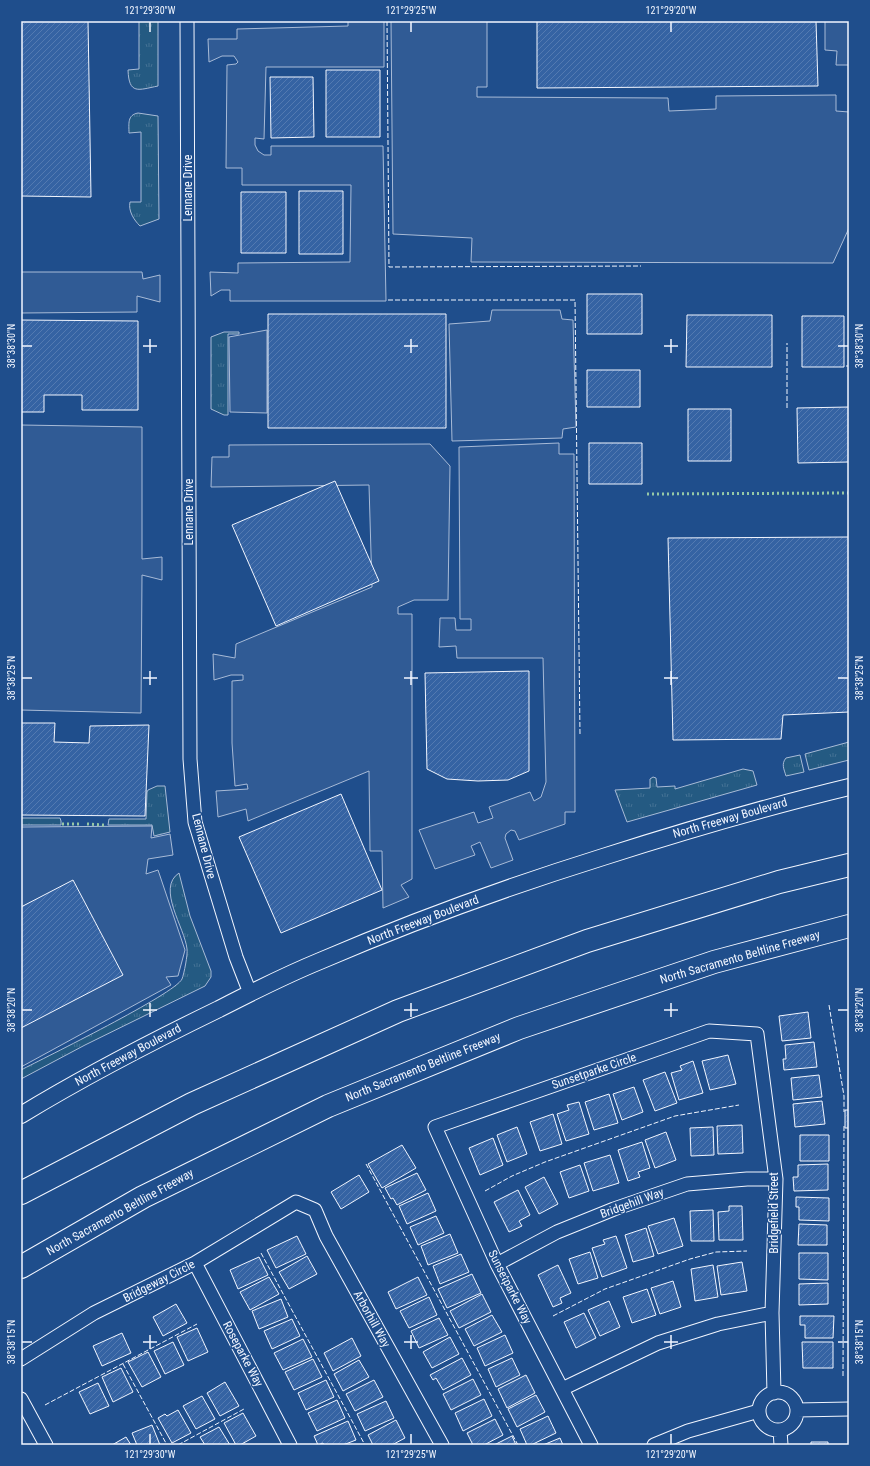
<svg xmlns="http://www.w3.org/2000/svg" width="870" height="1466" font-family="'Roboto Condensed',sans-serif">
<defs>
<pattern id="grass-tufts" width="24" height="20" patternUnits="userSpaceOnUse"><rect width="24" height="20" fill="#245a82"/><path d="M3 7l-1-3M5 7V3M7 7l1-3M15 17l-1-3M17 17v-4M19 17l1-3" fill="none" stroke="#447295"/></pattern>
<pattern id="building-hatch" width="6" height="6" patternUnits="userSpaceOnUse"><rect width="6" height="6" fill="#3563a3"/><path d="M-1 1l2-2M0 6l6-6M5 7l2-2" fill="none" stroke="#537ab1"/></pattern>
</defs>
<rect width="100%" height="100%" fill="#1f4e8c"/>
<path fill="url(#grass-tufts)" stroke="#a8bbd7" d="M139 21H158V86C138 90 129 95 128 70L139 69Z
M138 113 158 116 159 219 140 226C134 220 128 211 130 202H141V132L129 133C129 124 127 115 138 113Z
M224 332H239V334H228V415H224L211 409V337Z
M849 742V760L809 770 805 754Z
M800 755 804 772 786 776C784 769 781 764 786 758Z
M743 769 753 771 757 785 627 822 615 790 650 788V779L653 777 656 778 657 787 675 786V789Z
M157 786H165L170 832 154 836 152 825H108L109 819H146L147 792 148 790Z
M21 818H60L61 821V825H21Z
M179 873 190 916 211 971V977L205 986 85 1045 21 1079V1070C44 1058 175 994 182 979 184 974 188 954 187 949 185 928 156 888 179 873Z"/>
<path fill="#305b95" stroke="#a8bbd7" d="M348 21H384V67H266L264 139 255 138V145L258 151 264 155H271V146H383L386 301H230V290H221L211 296 210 272 238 273V263L350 262 351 185H242V168H226L227 65 236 64 238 62 234 56H222L209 62 208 39H237V29L348 26Z
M391 21H487V87H477V97L668 98 669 111 716 109V96L836 95V111L849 112V228L833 263 471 262 472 238 393 234Z
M825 21H849V65H836L837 51 825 50Z
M21 272H142L143 279 160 275V302L137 296V312L21 313Z
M492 310H560L562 319 573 320 576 427 563 429 562 438 452 441 449 324 490 321Z
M267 330V413L230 412 229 337Z
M21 425 142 427V559L162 557V580L142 575 141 713 21 710Z
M559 443V454H574L575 812H565V824L519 840 515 831 511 830 506 834 505 838 513 860 491 868 480 842 471 846 475 855 435 869 419 830 474 812 478 823 493 818 489 807 530 792 534 801 541 797 546 782 543 658H457L456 646 439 647 440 618H455L456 630H471V619H460L459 447Z
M430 444 450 466 448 600H414L398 607V614H412V879L401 885 409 897 383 908 382 851H370L369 771 248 821 246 809 218 817 216 791 248 789 247 784 235 786 232 743V681L243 680V675H231L214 680 213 654 235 658 236 644 372 587 369 485 211 487 212 457H229V445Z
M152 826 151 838 170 834 173 855 148 859 146 874 158 870 185 950 178 976 166 977 171 985 21 1067V827Z"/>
<path fill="url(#building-hatch)" stroke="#f2f6ff" d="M21 21H88L91 197 21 196Z
M537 21H816L818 86 537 88Z
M326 70H380V137H326Z
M270 77H313L314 137 271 138Z
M299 191H343V254H299Z
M241 192H286V253H241Z
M587 294H642V334H587Z
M268 314H446V428H268Z
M687 315H772V367H686Z
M802 316H844V367H802Z
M21 320 138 321V410H82V395H44V412H21Z
M587 370H640V407H587Z
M849 407V462L798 463 797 408Z
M688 409H731V461H688Z
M589 443H642V484H589Z
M335 481 379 581 276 626 232 525Z
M849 537V712L783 715 781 739 673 740 668 538Z
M529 671V771L508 780 478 781 447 779 427 769 425 673Z
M21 723H55L54 742 89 743 90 726 149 725 145 816 21 815Z
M341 794 382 890 281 933 239 837Z
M73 880 123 975 21 1028V907Z
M808 1012 811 1038 782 1041 779 1016Z
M814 1042 817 1067 784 1070 783 1059H786L785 1045Z
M728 1055 736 1084 710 1090 702 1061Z
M693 1061 703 1093 679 1100 671 1073 682 1070 680 1066Z
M665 1072 677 1103 655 1111 643 1080Z
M819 1075 822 1097 793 1100 791 1078Z
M634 1087 643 1112 622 1120 613 1094Z
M609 1094 618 1123 594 1130 585 1102Z
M822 1101 825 1124 795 1127 793 1104Z
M579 1102 589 1134 566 1141 557 1114 569 1110 567 1105Z
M845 1110H849V1128H845Z
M553 1114 562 1144 540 1151 530 1122Z
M742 1125 743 1153 718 1154 717 1126Z
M517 1127 527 1154 507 1162 497 1135Z
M713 1127 714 1155 691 1156 690 1128Z
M666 1132 676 1160 655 1168 645 1140Z
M800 1135H829V1161H800Z
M493 1138 503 1165 480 1175 469 1148Z
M642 1142 650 1168 638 1172 640 1177 628 1181 618 1150Z
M402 1145 416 1168 382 1188 368 1164Z
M610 1155 619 1183 593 1191 584 1163Z
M828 1164V1190L794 1191 793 1177H798V1165Z
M580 1165 589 1191 569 1198 560 1172Z
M417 1173 426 1190 397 1205 393 1198 391 1199 385 1188Z
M359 1175 369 1192 341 1209 331 1192Z
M544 1177 558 1204 539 1214 525 1187Z
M518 1190 530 1215 519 1221 522 1226 509 1232 494 1202Z
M428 1193 436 1211 407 1224 399 1206Z
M796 1197 829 1198V1221L799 1220V1207H796Z
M729 1206H742L743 1240H719L718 1212 729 1211Z
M713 1210 714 1241H691L690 1211Z
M436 1216 444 1233 418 1245 410 1227Z
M674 1218 683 1246 658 1254 648 1226Z
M799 1224 827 1225V1245H798Z
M646 1228 654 1256 633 1262 625 1235Z
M450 1234 458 1253 428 1265 421 1246Z
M297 1236 306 1254 276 1268 267 1250Z
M616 1236 627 1268 602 1277 592 1248 605 1244 603 1240Z
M590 1252 598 1278 578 1284 569 1259Z
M799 1253H828V1280L799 1279Z
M461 1254 469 1272 440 1284 433 1266Z
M307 1256 317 1274 289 1289 279 1272Z
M259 1257 268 1275 238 1289 230 1270Z
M742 1262 747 1291 721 1295 717 1266Z
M558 1265 571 1293 560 1298 562 1303 553 1307 538 1275Z
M713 1265 718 1297 695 1301 691 1269Z
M472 1274 481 1293 447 1308 438 1289Z
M269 1277 279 1294 250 1310 240 1292Z
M418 1277 427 1295 396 1309 388 1292Z
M673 1281 681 1307 660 1314 651 1288Z
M828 1283V1304L799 1305V1284Z
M647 1289 656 1315 632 1323 623 1297Z
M482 1294 491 1312 459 1328 450 1311Z
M429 1297 437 1315 409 1328 400 1311Z
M281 1299 288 1317 259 1329 252 1311Z
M609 1301 620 1327 600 1336 588 1310Z
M176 1304 187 1323 163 1336 153 1317Z
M584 1313 596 1338 576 1348 564 1322Z
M492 1315 502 1332 474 1346 465 1329Z
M800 1316H834L833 1338H805V1325H800Z
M439 1318 448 1335 419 1348 411 1331Z
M292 1319 300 1336 272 1349 264 1331Z
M197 1328 208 1352 188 1361 177 1337Z
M122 1333 131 1353 102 1366 93 1346Z
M505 1335 513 1353 485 1366 477 1348Z
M450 1337 459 1354 432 1368 423 1352Z
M352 1338 361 1356 333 1371 324 1353Z
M303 1339 312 1357 283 1370 274 1353Z
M173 1342 184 1365 165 1374 154 1351Z
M802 1342H833V1368H803Z
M148 1352 161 1377 142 1387 128 1362Z
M462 1358 471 1375 443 1390 436 1378 433 1380 430 1375Z
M512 1358 520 1375 496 1387 488 1369Z
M313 1359 322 1377 294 1390 285 1372Z
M359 1360 369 1377 343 1391 334 1374Z
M121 1368 133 1392 113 1402 102 1377Z
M526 1375 535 1393 507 1408 498 1389Z
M473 1379 481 1395 451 1410 443 1394Z
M326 1380 334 1397 306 1410 298 1393Z
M374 1380 383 1397 355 1411 346 1394Z
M225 1382 239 1406 220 1416 207 1393Z
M98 1383 109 1406 90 1414 79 1392Z
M536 1395 545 1412 517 1427 508 1409Z
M202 1396 215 1419 196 1429 183 1406Z
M484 1399 492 1416 463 1431 455 1413Z
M337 1400 345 1418 317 1431 308 1413Z
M386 1401 394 1418 365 1431 357 1414Z
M178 1410 191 1433 172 1443 158 1418 165 1414 167 1416Z
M243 1413 256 1436 240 1445H236L224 1423Z
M548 1416 556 1433 531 1445H527L520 1429Z
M495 1419 503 1435 484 1445H473L467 1433Z
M396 1420 405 1438 392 1445H373L368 1435Z
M348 1421 356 1440 343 1445H324L323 1443 318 1445 314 1436Z
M152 1425 160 1445H137L132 1433Z
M219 1427 230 1445H205L200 1437Z
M512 1436 516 1445H494Z
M126 1437 131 1445H112Z
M560 1438 563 1445H543Z
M811 1442H828V1445H811Z"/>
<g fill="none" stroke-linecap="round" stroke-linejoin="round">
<defs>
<path id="minor" d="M187 21 190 759 195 822 236 957 250 993
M195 1263 290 1445
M497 1264 557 1232 614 1209 687 1184 747 1179H776
M21 1359 94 1313 195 1263 296 1202 315 1210 326 1236 442 1445
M562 1389 658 1343 718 1324 772 1313
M759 1411a19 19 0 1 1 38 0a19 19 0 1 1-38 0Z
M21 1399 46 1445
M797 1410 849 1409
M780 1430 781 1445
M591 1445 497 1264 435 1127 709 1031 757 1034 776 1179 772 1313 774 1393
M654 1445 688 1431 759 1411"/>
<path id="tertiary" d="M21 1115C85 1076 151 1042 219 1009 252 992 286 975 320 961 413 921 507 887 603 857 684 831 766 807 849 787"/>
<path id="motorway" d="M21 1193 192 1104 398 1011 587 941 779 882 849 865
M21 1267 143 1197 328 1106 519 1028 714 962 849 926"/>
</defs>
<use href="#minor" stroke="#f2f6ff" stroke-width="15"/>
<use href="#tertiary" stroke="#f2f6ff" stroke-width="18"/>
<use href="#motorway" stroke="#f2f6ff" stroke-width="24"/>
<use href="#minor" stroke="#1f4e8c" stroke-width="13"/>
<use href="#tertiary" stroke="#1f4e8c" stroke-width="16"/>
<use href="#motorway" stroke="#1f4e8c" stroke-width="22"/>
<path stroke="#97c8a6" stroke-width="3" stroke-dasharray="2 3" stroke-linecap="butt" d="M647 494 849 493
M62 824H82
M87 824 104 825"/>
<path stroke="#f2f6ff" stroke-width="1" stroke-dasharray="5 2" stroke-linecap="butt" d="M387 21 389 267 641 266
M388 300H575L580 735
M846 366H849
M787 408V343
M829 1005 844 1096V1112
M366 1164 518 1445
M485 1191 512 1176 545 1162 675 1116 739 1105
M261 1253 365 1445
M553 1316 605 1289 690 1259 716 1252 747 1251
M123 1364 167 1445
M843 1376 844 1126
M45 1405 197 1324
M178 1445 244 1409"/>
</g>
<path fill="none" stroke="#f2f6ff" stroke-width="1.5" d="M150 22V32M411 22V32M671 22V32M150 339V353M411 339V353M671 339V353M22 346H32M143 346H157M404 346H418M664 346H678M838 346H848M150 671V685M411 671V685M671 671V685M22 678H32M143 678H157M404 678H418M664 678H678M838 678H848M150 1003V1017M411 1003V1017M671 1003V1017M22 1010H32M143 1010H157M404 1010H418M664 1010H678M838 1010H848M150 1335V1349M411 1335V1349M671 1335V1349M22 1342H32M143 1342H157M404 1342H418M664 1342H678M838 1342H848M150 1434V1444M411 1434V1444M671 1434V1444"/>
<g text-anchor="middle" stroke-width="3" stroke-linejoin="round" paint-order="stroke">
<g font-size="12" fill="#f2f6ff" stroke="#1f4e8c">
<text transform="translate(188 188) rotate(-90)" y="4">Lennane Drive</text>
<text transform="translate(189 512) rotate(-90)" y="4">Lennane Drive</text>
<text transform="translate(730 818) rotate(-16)" y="4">North Freeway Boulevard</text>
<text transform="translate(204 846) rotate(76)" y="4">Lennane Drive</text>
<text transform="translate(423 920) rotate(-21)" y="4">North Freeway Boulevard</text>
<text transform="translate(740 957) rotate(-16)" y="4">North Sacramento Beltline Freeway</text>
<text transform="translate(128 1055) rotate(-28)" y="4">North Freeway Boulevard</text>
<text transform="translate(423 1067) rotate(-22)" y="4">North Sacramento Beltline Freeway</text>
<text transform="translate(594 1071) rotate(-19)" y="4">Sunsetparke Circle</text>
<text transform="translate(632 1203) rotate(-20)" y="4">Bridgehill Way</text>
<text transform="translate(120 1212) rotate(-29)" y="4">North Sacramento Beltline Freeway</text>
<text transform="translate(774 1213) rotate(-90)" y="4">Bridgefield Street</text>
<text transform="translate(159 1281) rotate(-27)" y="4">Bridgeway Circle</text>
<text transform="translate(510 1287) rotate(63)" y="4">Sunsetparke Way</text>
<text transform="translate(372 1319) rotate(61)" y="4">Arborhill Way</text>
<text transform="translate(243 1354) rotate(62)" y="4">Roseparke Way</text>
</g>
</g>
<rect width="870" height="1466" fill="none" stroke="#1f4e8c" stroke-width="44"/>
<rect x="22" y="22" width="826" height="1422" fill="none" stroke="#f2f6ff" stroke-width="1.5"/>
<g font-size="10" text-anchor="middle" fill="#f2f6ff">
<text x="150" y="14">121°29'30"W</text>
<text x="411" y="14">121°29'25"W</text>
<text x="671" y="14">121°29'20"W</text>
<text transform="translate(11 346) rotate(-90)" y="4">38°38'30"N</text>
<text transform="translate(859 346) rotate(-90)" y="4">38°38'30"N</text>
<text transform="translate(11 678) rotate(-90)" y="4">38°38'25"N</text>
<text transform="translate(859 678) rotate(-90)" y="4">38°38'25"N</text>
<text transform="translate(11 1010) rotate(-90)" y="4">38°38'20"N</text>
<text transform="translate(859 1010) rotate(-90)" y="4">38°38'20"N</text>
<text transform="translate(11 1342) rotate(-90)" y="4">38°38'15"N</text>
<text transform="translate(859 1342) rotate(-90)" y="4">38°38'15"N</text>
<text x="150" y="1458">121°29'30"W</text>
<text x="411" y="1458">121°29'25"W</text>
<text x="671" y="1458">121°29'20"W</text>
</g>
</svg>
